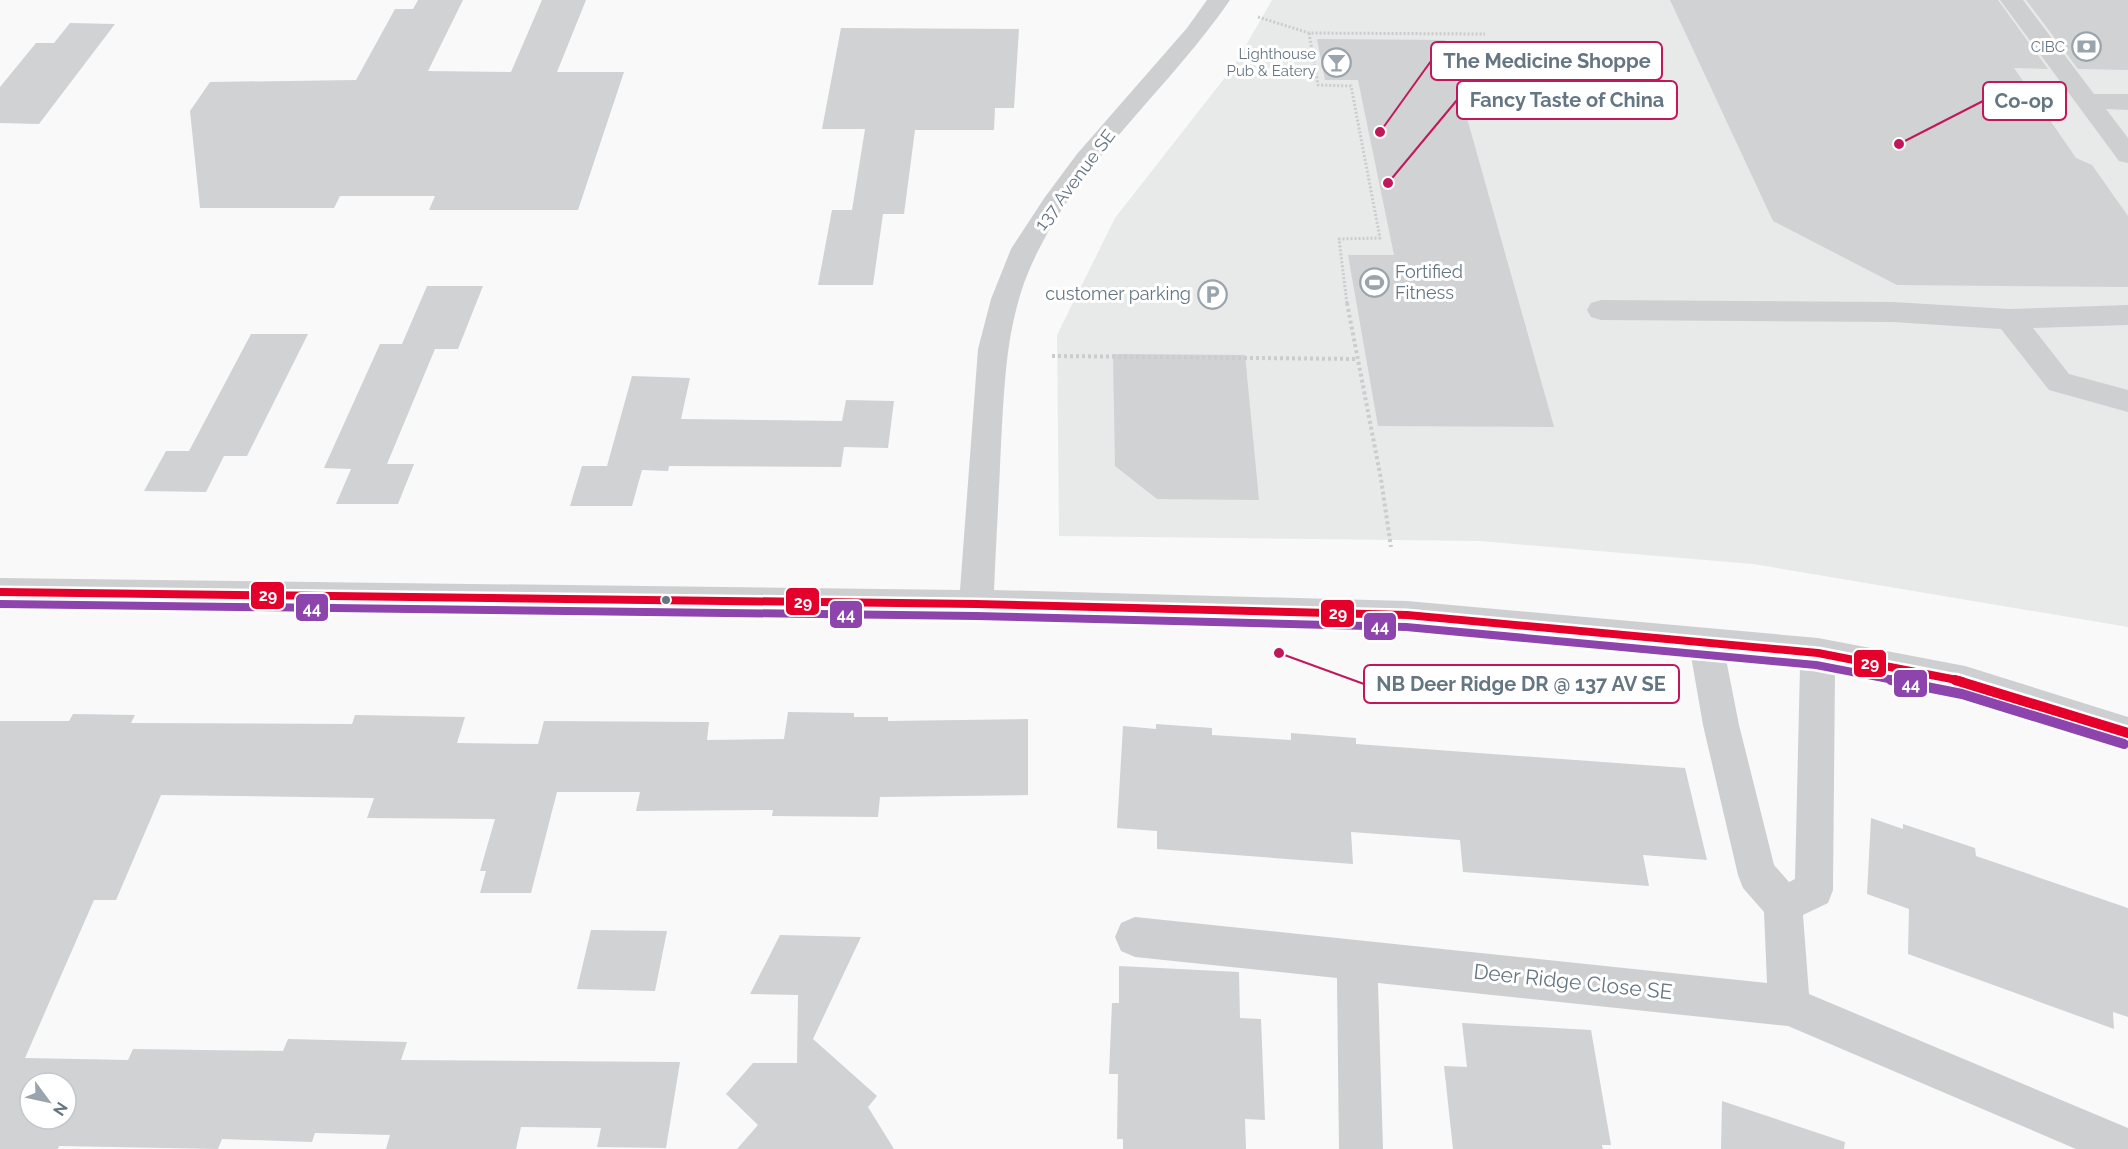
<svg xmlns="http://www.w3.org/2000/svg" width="2128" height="1149" font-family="Raleway,sans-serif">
<rect width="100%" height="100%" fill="#f9f9f9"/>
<path fill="#e8e9e9" d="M1272 0H2128V627L1753 564 1480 541 1059 536 1057 335 1115 218 1234 66Z"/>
<path fill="#d0d2d3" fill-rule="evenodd" d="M418 0H463L428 71 511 72 542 0H586L557 72H624L578 210H429L435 196H340L334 208H200L190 111 210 82 356 80 395 9H413Z
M1670 0H1998L2048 69 2014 68 2076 158 2092 165 2128 216V287L1897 285 1773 221Z
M2026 0H2128V70L2078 69Z
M70 23 115 24 39 124 0 123V87L36 43H54Z
M841 28 1019 29 1014 108H995L994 130H915L904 214H883L873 285H818L832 210H852L865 129H822Z
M1317 39 1445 40 1554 427 1378 426 1348 255H1394L1358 80H1325Z
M427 286H483L458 349H435L387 464H414L398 504H336L351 469 324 468 380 344H402Z
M251 334H308L247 456H224L206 492 144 491 166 451H189Z
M1113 354 1245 355 1259 500 1157 499 1115 466Z
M632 376 690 378 681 419 842 421 846 400 894 401 888 448 844 447 841 467 669 466 668 471 642 470 632 506H570L582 466H607Z
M788 712 854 713V717H888V721L1028 719V795L880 797 878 817 772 816 773 810 636 811 640 792H557L531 893H480L486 871H480L495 819 367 818 374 798 161 795 116 900H94L25 1058 128 1060 133 1049 283 1051 288 1039 407 1042 401 1060 680 1062 666 1148 597 1147 601 1128 521 1127 516 1149H386L390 1135 315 1133 312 1142 222 1139 218 1149 59 1146 58 1149H0V721H69L73 714 135 715 131 723 352 724 355 715 465 717 457 743 538 744 544 721 709 722 707 740 784 739ZM30 1083H66V1119H30Z
M1156 724 1212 728V735L1291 740V733L1356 738V744L1685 768 1707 860 1643 855 1649 886 1463 872 1460 840 1351 832 1353 864 1157 849V831L1117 828 1123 726 1156 729Z
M1871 818 1903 829V824L1975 848 1976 856 2128 908V1017L2113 1012 2114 1029 1908 954 1909 909 1867 894Z
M591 930 667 931 655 991 577 989Z
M780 935 861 937 813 1039 877 1096 868 1107 894 1149H737L758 1125 726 1094 753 1063H797L798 995 750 994Z
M1119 966 1239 972 1240 1018 1261 1019 1265 1120 1245 1119 1246 1149H1123V1139H1117L1118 1074H1109L1112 1003H1119Z
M1462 1023 1591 1030 1611 1145H1602L1603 1149H1453L1444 1066 1467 1067Z
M1722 1101 1845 1142 1844 1149H1721Z"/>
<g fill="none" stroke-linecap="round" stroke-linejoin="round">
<path stroke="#cbcccd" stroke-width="3" stroke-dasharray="2 2" stroke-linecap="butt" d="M1258 17 1309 33 1485 34
M1309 33 1318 85 1351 86 1380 238 1339 239 1347 304"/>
<path stroke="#cbcccd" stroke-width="4" stroke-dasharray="3 3" stroke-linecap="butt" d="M1347 303 1381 479 1391 547
M1052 356 1357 359"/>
<path fill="#cecfd0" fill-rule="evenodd" d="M1207 0H1230C1171 86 1086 156 1039 249 1006 312 1005 376 1001 444 999 493 996 542 994 590L1407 601 1818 638 1965 666 2128 717V749L1965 698 1835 671 1833 890 1828 903 1803 915 1809 994 2128 1128V1149H2076L1788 1026 1378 983 1383 1149H1339L1337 978 1135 957 1121 951 1115 937 1121 923 1135 917 1767 983 1764 912 1743 888 1738 875 1703 725 1691 656 1407 629 976 618 0 606V578L960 590 978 349 991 299 1011 249 1045 197 1077 154 1187 28ZM1726 659 1800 666 1795 879 1789 882 1774 865 1739 725Z
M2000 0H2023L2094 94H2128V110L2106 109 2128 138V163L2119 161Z
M1601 300 1893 302 2009 309 2128 305V325L2033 328 2069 374 2128 390V412L2049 390 2001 329 1893 322 1601 320 1591 317 1587 310 1591 303Z"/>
<defs>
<path id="bus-1-far1" d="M0 592 976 604 1407 615 1818 653 1962 681"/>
<path id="bus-1" d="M1955 680 2128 733"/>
<path id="bus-2-far1" d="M0 604 976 616 1406 627 1816 665 1899 681"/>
<path id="bus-2" d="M1891 680 1962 694 2124 744"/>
</defs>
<use href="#bus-1-far1" stroke="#fff" stroke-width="13"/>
<use href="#bus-1" stroke="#fff" stroke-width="15"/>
<use href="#bus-2-far1" stroke="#fff" stroke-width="13"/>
<use href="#bus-2" stroke="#fff" stroke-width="15"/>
<use href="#bus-1-far1" stroke="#e4002b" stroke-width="8"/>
<use href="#bus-1" stroke="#e4002b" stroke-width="10"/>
<use href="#bus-2-far1" stroke="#8e44ad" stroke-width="8"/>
<use href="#bus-2" stroke="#8e44ad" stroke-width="10"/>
</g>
<defs>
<symbol id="bank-ring" viewBox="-11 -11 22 22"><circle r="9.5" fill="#fff" stroke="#99a4ac" stroke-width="1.5"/><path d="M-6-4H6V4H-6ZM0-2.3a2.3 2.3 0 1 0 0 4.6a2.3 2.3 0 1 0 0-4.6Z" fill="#99a4ac"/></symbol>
<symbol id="bar-ring" viewBox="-11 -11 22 22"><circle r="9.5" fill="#fff" stroke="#99a4ac" stroke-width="1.5"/><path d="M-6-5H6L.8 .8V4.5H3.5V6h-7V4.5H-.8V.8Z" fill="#99a4ac"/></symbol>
<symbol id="stadium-ring" viewBox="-11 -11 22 22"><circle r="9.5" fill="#fff" stroke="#99a4ac" stroke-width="1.5"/><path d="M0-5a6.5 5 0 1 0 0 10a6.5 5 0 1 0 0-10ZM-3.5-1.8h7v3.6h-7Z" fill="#99a4ac"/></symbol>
<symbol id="parking-ring" viewBox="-11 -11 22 22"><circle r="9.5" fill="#fff" stroke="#99a4ac" stroke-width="1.5"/><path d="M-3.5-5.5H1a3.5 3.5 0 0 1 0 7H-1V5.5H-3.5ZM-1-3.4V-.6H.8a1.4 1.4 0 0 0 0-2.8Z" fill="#99a4ac"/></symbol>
</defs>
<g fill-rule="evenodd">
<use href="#bank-ring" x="2070" y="30" width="33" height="33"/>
<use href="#bar-ring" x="1320" y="46" width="33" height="33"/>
<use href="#stadium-ring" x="1358" y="266" width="33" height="33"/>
<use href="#parking-ring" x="1196" y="278" width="33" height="33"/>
</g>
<circle fill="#657683" stroke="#fff" stroke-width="2" cx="666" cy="600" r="5"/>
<g text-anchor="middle" stroke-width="6" stroke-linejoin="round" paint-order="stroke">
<g font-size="15" fill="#657683" stroke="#fff" text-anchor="end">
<text x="2065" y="52">CIBC</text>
<text x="1316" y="59">Lighthouse<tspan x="1316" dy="17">Pub &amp; Eatery</tspan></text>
</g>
<g font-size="18" fill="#657683" stroke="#fff">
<text transform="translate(1075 180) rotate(-53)" y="6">137 Avenue SE</text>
</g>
<g font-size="18" fill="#657683" stroke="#fff" text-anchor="start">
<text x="1395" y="278">Fortified<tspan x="1395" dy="21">Fitness</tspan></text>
<text x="1191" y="300" text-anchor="end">customer parking</text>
</g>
<g font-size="21" fill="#657683" stroke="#fff">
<text transform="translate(1573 982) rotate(6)" y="7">Deer Ridge Close SE</text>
</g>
</g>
<path fill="none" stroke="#c2185b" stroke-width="2" d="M1380 132L1431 61M1388 183L1457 100M1899 144L1983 101M1279 653L1364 684"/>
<g fill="#c2185b" stroke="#fff" stroke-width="2">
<circle cx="1380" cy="132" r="6"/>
<circle cx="1388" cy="183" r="6"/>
<circle cx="1899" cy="144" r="6"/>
<circle cx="1279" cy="653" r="6"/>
</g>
<g fill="#fff" stroke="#c2185b" stroke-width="2">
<rect x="1431" y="42" width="231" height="38" rx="6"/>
<rect x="1457" y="81" width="220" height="38" rx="6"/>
<rect x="1983" y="82" width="83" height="38" rx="6"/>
<rect x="1364" y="665" width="315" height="38" rx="6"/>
</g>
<g font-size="20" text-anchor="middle" font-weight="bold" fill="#657683">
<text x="1547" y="68">The Medicine Shoppe</text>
<text x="1567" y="107">Fancy Taste of China</text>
<text x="2024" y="108">Co-op</text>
<text x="1521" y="691">NB Deer Ridge DR @ 137 AV SE</text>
</g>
<g stroke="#fff" stroke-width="2">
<rect x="250" y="581" width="35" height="29" rx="6" fill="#e4002b"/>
<rect x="785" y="587" width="35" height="29" rx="6" fill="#e4002b"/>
<rect x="295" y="593" width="34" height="29" rx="6" fill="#8e44ad"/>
<rect x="1320" y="599" width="35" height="29" rx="6" fill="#e4002b"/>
<rect x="829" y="600" width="34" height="29" rx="6" fill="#8e44ad"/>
<rect x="1363" y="612" width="34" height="29" rx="6" fill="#8e44ad"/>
<rect x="1853" y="649" width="34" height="29" rx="6" fill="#e4002b"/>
<rect x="1893" y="669" width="35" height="29" rx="6" fill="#8e44ad"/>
</g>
<g font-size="16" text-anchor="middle" font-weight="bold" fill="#fff">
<text x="268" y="601">29</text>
<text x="803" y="608">29</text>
<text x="312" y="614">44</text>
<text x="1338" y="619">29</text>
<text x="846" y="620">44</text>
<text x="1380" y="632">44</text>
<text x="1870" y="669">29</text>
<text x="1911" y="690">44</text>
</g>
<g transform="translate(48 1101) rotate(123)"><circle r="28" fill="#ffffff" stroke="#c1c8cd" stroke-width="1.5"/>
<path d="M0-4.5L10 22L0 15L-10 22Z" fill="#99a4ac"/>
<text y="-9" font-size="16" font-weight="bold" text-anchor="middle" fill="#657683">N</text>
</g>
</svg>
